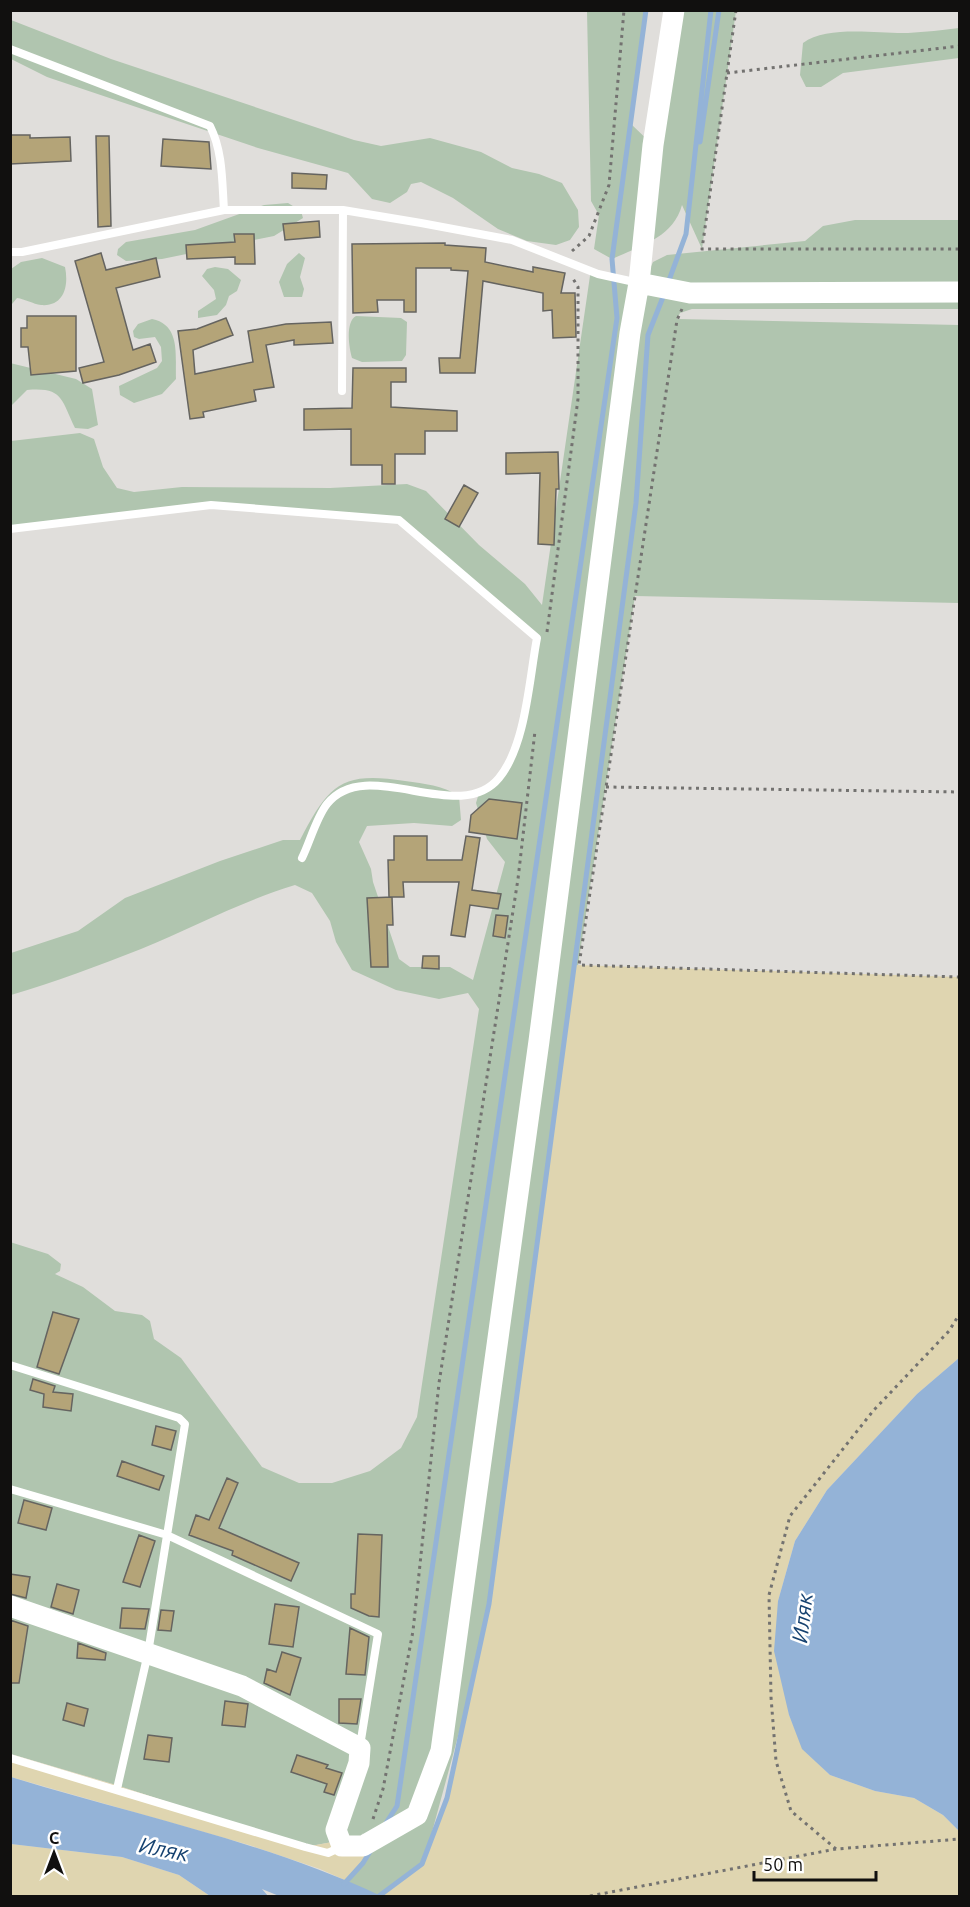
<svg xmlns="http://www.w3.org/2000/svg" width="970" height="1907" font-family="Ubuntu,sans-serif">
<rect width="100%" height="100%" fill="#e0dedb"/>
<path fill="#b0c5af" d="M587 11H646L631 124 656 148 679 11H736L702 249 682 205C673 238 640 246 612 259L594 249 599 215 591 201Z
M11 20 111 59 354 140 381 146 430 138 481 152 512 168 539 174 562 183 578 210 579 227 570 240 556 245 527 241 498 229 453 198 421 182 411 184 407 192 390 203 372 199 348 173 258 148 47 77 11 59Z
M959 28V58L843 73 821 87H806L800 75 803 43C827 25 878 34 908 33 925 32 943 30 959 28Z
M288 203 301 211 303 218 274 236 162 259 126 261 117 255 118 249 126 242 195 230 264 205Z
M855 220H959V309H692L680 313 677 319 959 325V603L635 596 579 959 495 1561 476 1670 422 1869 379 1896 344 1880 363 1833 360 1837 305 1847 116 1785 11 1754 10 1242 48 1254 61 1264 60 1271 55 1274 83 1287 115 1311 142 1315 150 1321 154 1339 181 1358 262 1467 299 1483H332L370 1471 401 1448 417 1417 479 1009 468 993 439 999 396 990 352 970 336 942 330 921 312 893 295 885C242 901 192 928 141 949 98 966 55 982 11 995V953L78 931 125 898 220 861 283 840H300C329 785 340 771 405 781 425 784 442 785 459 796L461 820 452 826 414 823 367 826 359 842 371 869 373 882 399 959 410 967H450L473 980 505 862 487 839 476 803 479 793 498 779 516 748 537 638 399 520 211 505 11 531V441L80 433 94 439 103 467 117 488 134 492 182 487 330 488 407 484 426 491 479 545 525 584 542 605 591 269 643 284 653 262 667 255 805 241 823 226Z
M299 253 305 258 300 277 304 289 302 297H284L279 282 287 264Z
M42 258 65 267C69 286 64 307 41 305 33 304 25 299 17 298L12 304 11 320V269L21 262Z
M215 267 228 269 241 280 237 291 229 296 226 305 217 315 198 318V311L216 299 214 290 202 276 207 269Z
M356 316 401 318 407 322 406 355 402 361 362 362 352 358C349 348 345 322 356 316Z
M152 319C181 325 175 355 176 379L162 394 134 403 120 395 119 386 157 368 162 361 161 347 155 337 139 339 134 337 133 331 138 324Z
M10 363 76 379 92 389 98 425 88 429 75 428C61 399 63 387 27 390L11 406Z"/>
<path fill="#dfd5b0" d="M575 965 959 977V1358L917 1394 827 1490 795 1541 778 1601 789 1715 803 1749 830 1775 875 1791 914 1798 943 1815 959 1831V1896H380L422 1864 447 1798 489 1604Z
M10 1754 116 1785 305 1847 360 1837 373 1840 363 1863 349 1882 320 1869 249 1845 11 1777Z
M11 1844 122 1857 179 1875 210 1896H11Z"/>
<path fill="#94b3d7" d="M959 1358V1831L943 1815 914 1798 875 1791 830 1775 802 1749 789 1715 774 1651 778 1601 795 1541 827 1490 917 1394Z
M11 1777C134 1815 264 1841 381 1896H279L262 1889 268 1896H210L179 1875 122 1857 11 1844Z"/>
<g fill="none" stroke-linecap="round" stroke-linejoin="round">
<path stroke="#94b3d7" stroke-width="5" d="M700 142 719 10
M668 283 686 234 711 10
M386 1823 397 1806 617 318 612 259 646 10
M344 1884 363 1863 371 1850
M379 1896 422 1864 447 1798 489 1604 636 503 648 335 665 292"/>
</g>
<path fill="#b4a478" stroke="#656460" stroke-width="1.5" d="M10 135H30V138L70 137 71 161 10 164Z
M96 136H109L111 226 98 227Z
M163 139 209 142 211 169 161 166Z
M292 173 327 175 326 189 292 188Z
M319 221 320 237 285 240 283 224Z
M234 234H254L255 264H235V257L187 259 186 245 235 242Z
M445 243V245L486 248 485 262 533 272V267L565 273 561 293H575L576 337 553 338 552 310 543 311V293L483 281 475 373H440L439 358H460L468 271 451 270V268H416V312H404V300H377L378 312 353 313 352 244Z
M101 253 106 270 156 258 160 277 116 288 133 350 150 344 156 362 119 375 83 383 79 368 104 362 75 261Z
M27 316H76V371L31 375 28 347H21V328H27Z
M226 318 233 335 193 350 195 374 253 362 248 331 286 324 331 322 333 343 294 345V340L266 345 274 387 254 390 256 401 203 412 204 417 190 419 178 331 197 329Z
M353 368H406V382H391V407L457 411V431H425V454H395V484H382V465H351V429L304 430V409L352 408Z
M558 452 559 489H556L554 545 538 544 540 473 506 474V453Z
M464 485 478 493 459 527 445 519Z
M489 799 522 803 517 839 469 832 471 815Z
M394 836H427V860H462L466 836 480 838 472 890 501 894 498 909 470 905 465 937 451 935 459 882H403L404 897H389L388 860H394Z
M392 897 393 925H387L388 967H371L367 898Z
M496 915 508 916 505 938 493 936Z
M423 956H439V969L422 968Z
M53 1312 79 1319 59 1374 37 1367Z
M33 1379 55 1386 53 1392 73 1394 71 1411 43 1407 44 1394 30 1390Z
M156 1426 176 1431 171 1450 152 1445Z
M122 1461 164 1476 159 1490 117 1476Z
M227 1478 238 1483 219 1528 299 1563 291 1581 232 1555 233 1551 189 1535 196 1515 209 1520Z
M24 1500 52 1508 46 1530 18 1523Z
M358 1534 382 1535 379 1617 369 1616 351 1608V1594H355Z
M139 1535 155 1541 140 1587 123 1582Z
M10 1574 30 1577 26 1598 10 1594Z
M57 1584 79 1590 73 1614 51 1607Z
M275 1604 299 1607 293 1647 269 1644Z
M122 1608 149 1609 145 1629 120 1628Z
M161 1610 174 1611 171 1631 158 1630Z
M10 1620 28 1626 19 1683H10Z
M350 1628 369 1637 365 1675 346 1674Z
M78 1643 106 1653 105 1660 77 1658Z
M282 1652 301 1658 290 1695 264 1683 267 1669 276 1672Z
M339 1699H361L357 1724 339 1723Z
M225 1701 248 1704 245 1727 222 1725Z
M67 1703 88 1709 84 1726 63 1720Z
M148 1735 172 1738 169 1762 144 1759Z
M297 1755 328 1765 326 1768 342 1773 334 1795 324 1792 327 1784 291 1772Z"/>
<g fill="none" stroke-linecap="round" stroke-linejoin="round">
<path stroke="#737270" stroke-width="3" stroke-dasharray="3 4.5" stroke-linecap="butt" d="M736 10 702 249H960
M727 73 960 46
M572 251 589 236 609 185 624 10
M682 309 677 320 579 965 960 977
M547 632 578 399V287L572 277
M606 787 960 792
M373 1819 383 1789 413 1631 439 1383 518 879 535 731
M836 1849 791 1811 776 1761 771 1697 769 1595 790 1516 873 1411 949 1331 960 1313
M590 1896 836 1849 960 1839"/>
<path stroke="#fff" stroke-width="8" d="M10 49 210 126C223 152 222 181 224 210H343L421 223 512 240 598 274 639 283
M10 252H22L224 210
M342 391 343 210
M10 529 211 505 399 520 537 638C529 680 526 745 499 778 459 827 367 754 327 804 316 818 310 842 302 858
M10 1365 179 1418 185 1424 148 1653 117 1789
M10 1489 167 1535 378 1634 360 1746
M10 1758 305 1847 328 1853 341 1847"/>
<path stroke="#fff" stroke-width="21" d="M639 283 690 293 960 292
M10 1606 242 1686 360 1748 359 1763 336 1830 342 1846H363L417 1815 441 1751 539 1041 630 333 639 283 653 145 674 10"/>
</g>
<g text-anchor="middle" stroke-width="5" stroke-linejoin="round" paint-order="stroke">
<g font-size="22" font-style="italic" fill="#164270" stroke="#fff">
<text transform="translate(802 1618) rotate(-83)" y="8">Иляк</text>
<text transform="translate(164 1849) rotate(11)" y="8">Иляк</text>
</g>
</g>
<rect width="970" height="1907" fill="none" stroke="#11100f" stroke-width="24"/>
<g transform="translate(54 1853)" stroke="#ffffff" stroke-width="4.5" paint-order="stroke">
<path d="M0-4.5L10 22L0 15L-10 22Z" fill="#11100f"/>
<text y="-9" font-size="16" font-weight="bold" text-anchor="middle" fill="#11100f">С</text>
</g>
<path d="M754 1871v9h122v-9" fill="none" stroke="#11100f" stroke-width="3"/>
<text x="763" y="1871" font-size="18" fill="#11100f" stroke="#ffffff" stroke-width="4.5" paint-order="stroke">50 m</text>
</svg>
